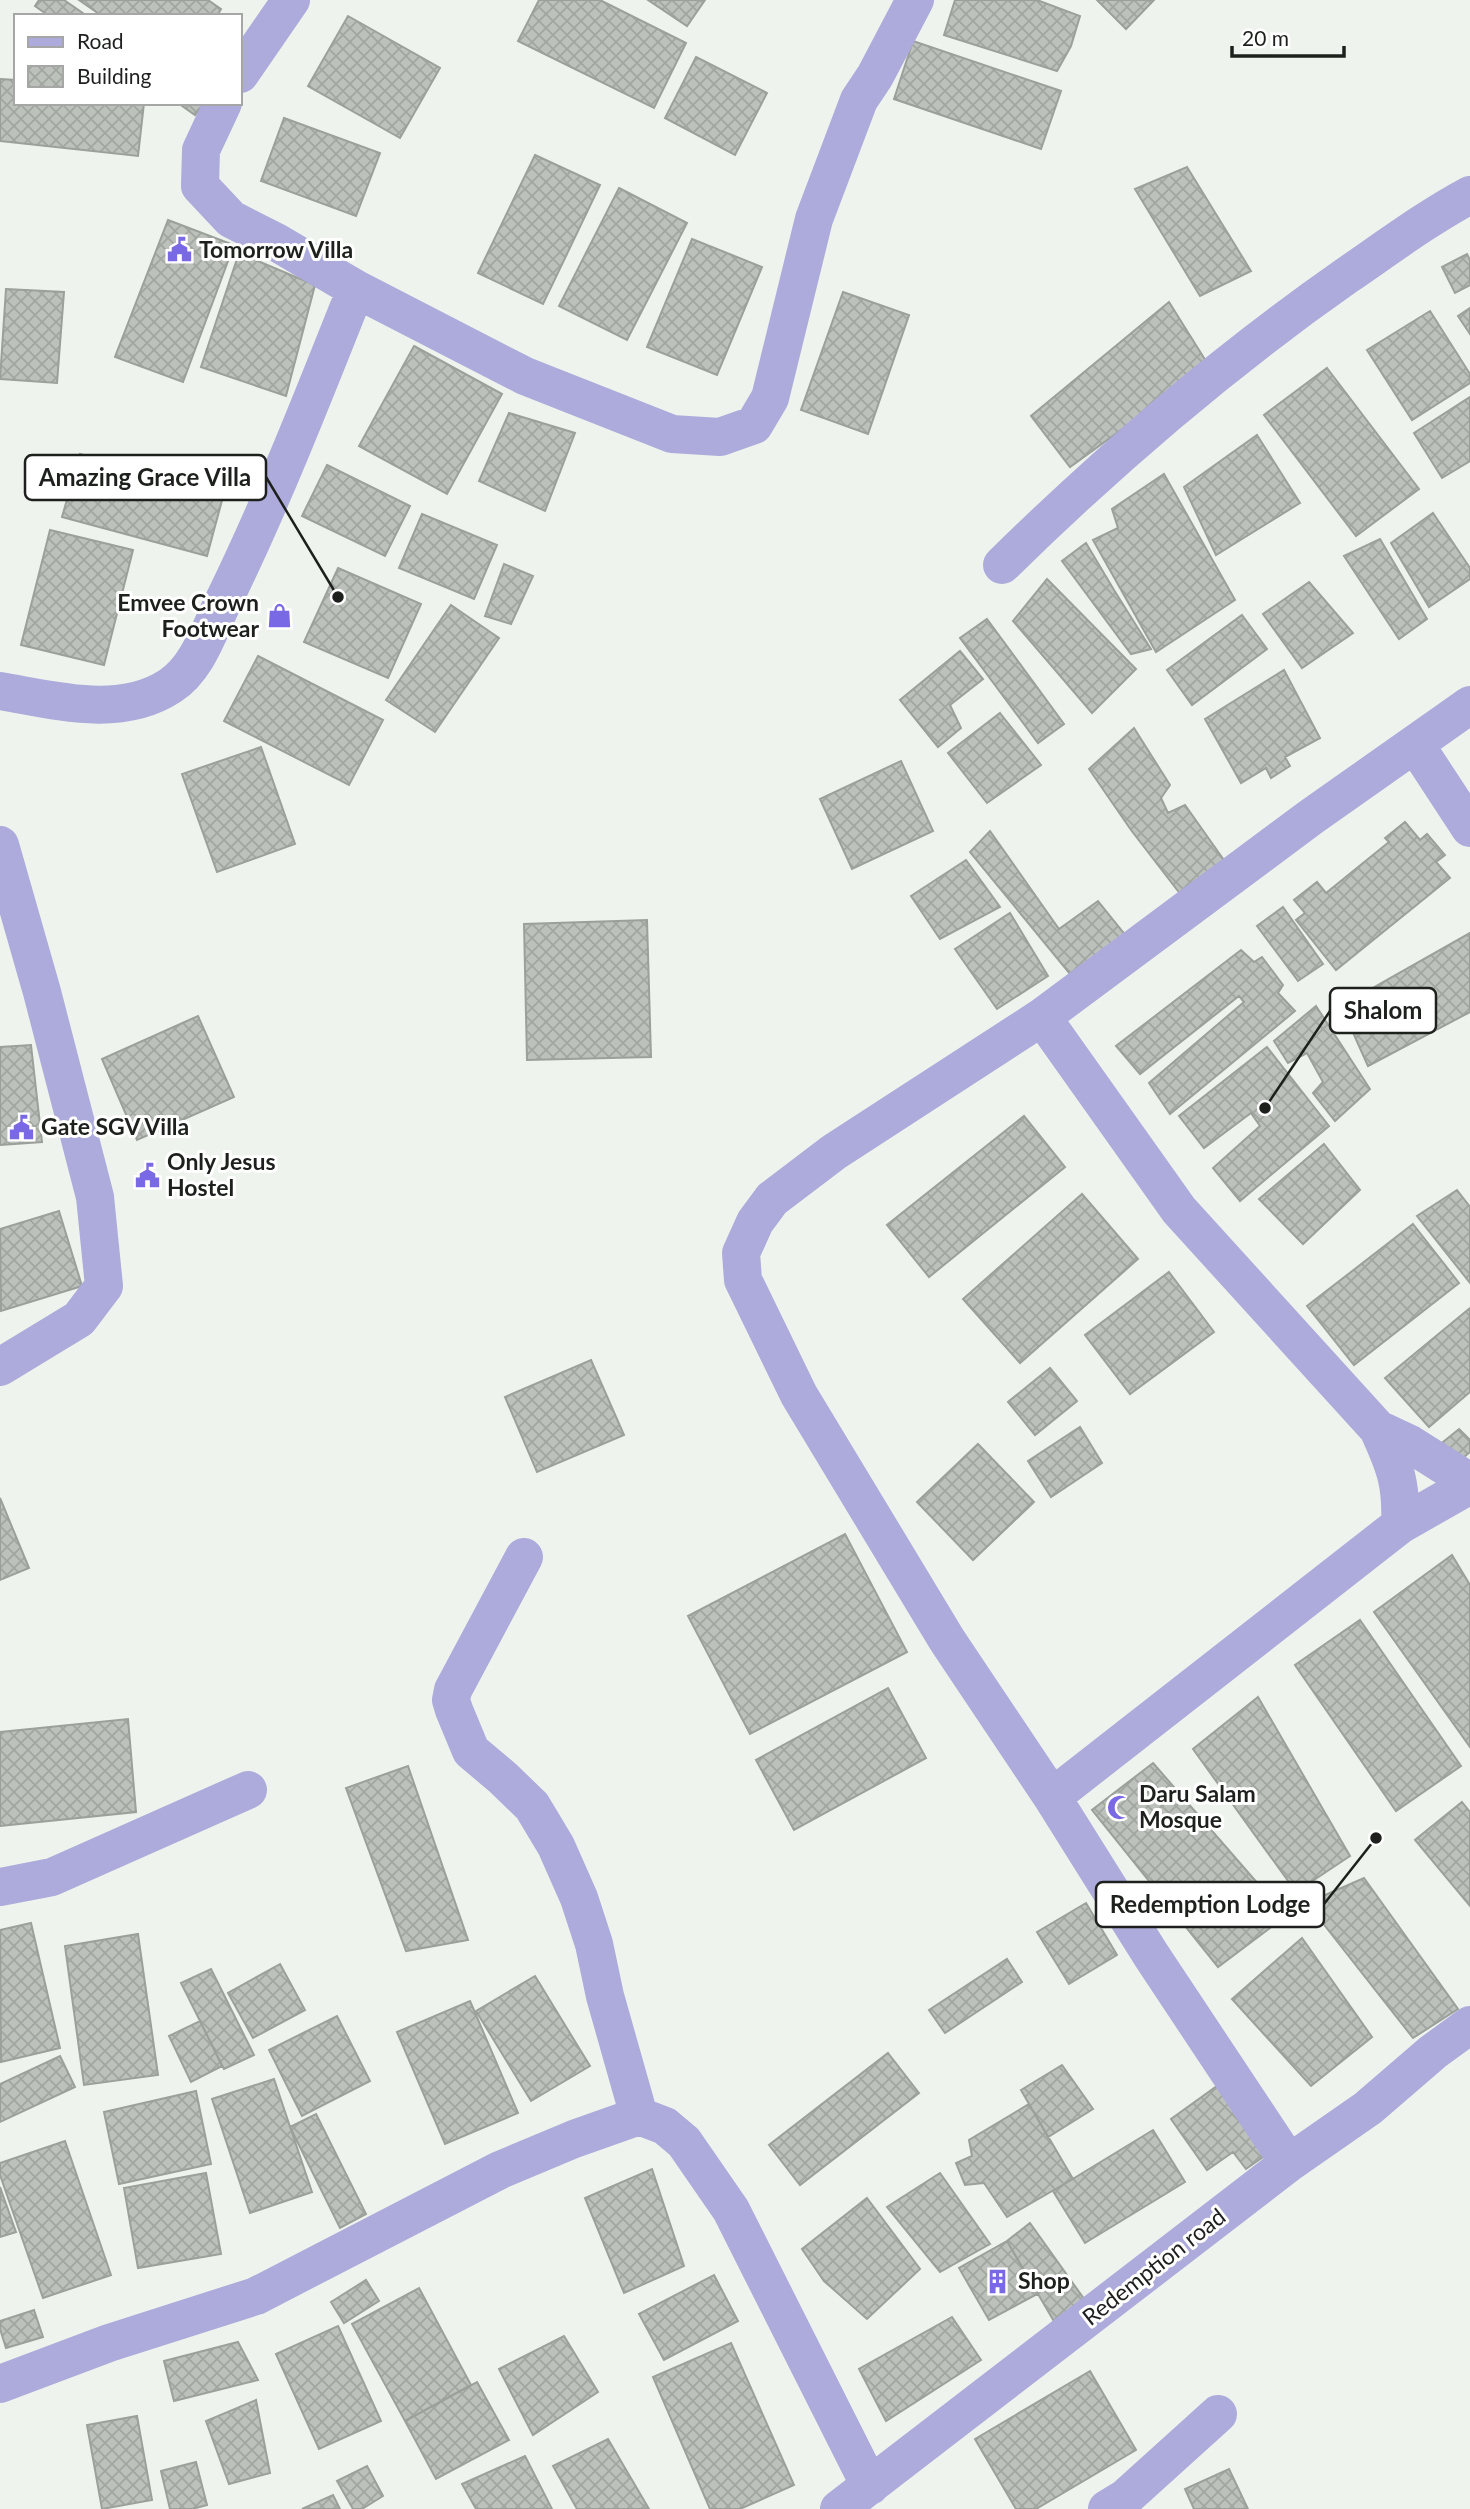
<svg xmlns="http://www.w3.org/2000/svg" width="1470" height="2509" font-family="Lato,sans-serif">
<defs>
<pattern id="building-cross-hatch" width="8" height="8" patternUnits="userSpaceOnUse" patternTransform="scale(1.75)"><rect width="8" height="8" fill="#bcc1bb"/><path d="M0 0l8 8M0 8l8-8" fill="none" stroke="#a1a6a0"/></pattern>
</defs>
<rect width="100%" height="100%" fill="#eef4ed"/>
<path fill="url(#building-cross-hatch)" stroke="#9ba09a" stroke-width="2" d="M39 0H64L87 16H49L35 6Z
M79 0H208L221 9 217 16H102Z
M539 0H600L686 43 654 108 518 41Z
M648 0H705L687 26Z
M955 0H1037L1080 16 1071 46 1057 71 944 35Z
M1097 0H1154L1126 29Z
M348 16 440 68 400 138 308 86Z
M913 41 1061 91 1041 149 894 99Z
M696 57 767 93 735 155 665 118Z
M0 79 16 80V103H144L138 156 0 141Z
M178 103H204L195 115Z
M284 118 380 153 356 216 261 181Z
M535 155 600 185 543 304 478 273Z
M1187 167 1251 271 1200 296 1135 189Z
M619 188 687 223 627 340 559 306Z
M168 220 234 245 183 382 115 357Z
M692 239 762 267 717 375 647 347Z
M239 253 315 285 286 396 201 367Z
M1467 254 1470 260V285L1455 293 1442 267Z
M6 289 64 292 57 383 0 379Z
M843 292 909 315 868 434 801 410Z
M1169 302 1209 366 1070 467 1031 416Z
M1470 308V334L1458 316Z
M1430 311 1470 374V383L1412 420 1367 350Z
M414 346 502 394 447 494 359 446Z
M1327 368 1419 489 1356 536 1264 415Z
M1470 397V461L1442 478 1414 433Z
M509 413 575 433 545 511 479 481Z
M1257 435 1300 503 1216 555 1184 487Z
M80 454 224 493 207 556 62 517Z
M327 465 410 506 385 556 302 516Z
M1164 474 1235 600 1156 652 1093 540 1118 528 1112 509Z
M1433 513 1470 568V579L1429 607 1391 543Z
M422 514 497 545 474 599 399 568Z
M50 530 133 550 104 665 21 645Z
M1380 539 1427 619 1399 639 1344 556Z
M1086 543 1114 590 1151 649 1131 654 1062 561Z
M504 564 533 576 511 624 485 616Z
M338 568 421 604 388 678 304 642Z
M1047 579 1136 669 1092 713 1013 621Z
M1309 582 1353 633 1302 668 1263 614Z
M451 605 499 638 435 732 386 700Z
M1242 615 1267 649 1192 705 1167 670Z
M987 619 1064 724 1038 743 960 638Z
M960 651 983 679 950 705 961 728 938 747 900 700Z
M258 656 383 720 349 785 224 721Z
M1284 670 1320 738 1285 757 1290 766 1271 778 1266 768 1241 783 1205 719Z
M1000 713 1041 765 987 803 948 753Z
M1134 728 1170 785 1161 798 1168 813 1185 805 1226 863 1181 895 1131 830 1089 769Z
M261 747 295 844 217 872 182 774Z
M901 761 933 831 852 869 820 799Z
M1405 822 1420 840 1427 834 1445 855 1436 862 1450 878 1336 970 1296 920 1305 913 1294 900 1317 882 1326 893 1389 842 1385 838Z
M990 831 1059 929 1098 901 1127 937 1075 980 970 852Z
M966 860 1000 907 940 939 911 896Z
M1283 907 1323 964 1298 981 1257 926Z
M1010 913 1048 976 997 1009 955 949Z
M647 920 651 1057 527 1060 524 924Z
M1470 933V1012L1368 1066 1341 1006Z
M1241 950 1254 962 1262 957 1283 985 1278 993 1295 1011 1170 1114 1149 1083 1244 1002 1239 996 1140 1074 1116 1046Z
M1316 1006 1370 1089 1335 1121 1313 1093 1323 1082 1307 1053 1288 1063 1274 1041Z
M198 1016 234 1097 137 1140 102 1059Z
M31 1045 42 1142 0 1145V1047Z
M1267 1047 1329 1126 1240 1201 1213 1168 1260 1126 1251 1113 1204 1148 1179 1116Z
M1024 1116 1065 1167 929 1277 887 1225Z
M1324 1144 1360 1190 1303 1244 1259 1199Z
M1457 1190 1470 1207V1283L1417 1216Z
M1082 1194 1138 1259 1020 1363 963 1299Z
M59 1211 82 1286 1 1311 0 1229Z
M1413 1224 1459 1283 1354 1365 1307 1306Z
M1169 1272 1214 1332 1130 1394 1085 1335Z
M1470 1308V1392L1429 1427 1385 1378Z
M591 1360 624 1435 537 1472 505 1397Z
M1050 1368 1077 1401 1035 1435 1008 1402Z
M1080 1427 1102 1463 1051 1497 1028 1461Z
M1459 1429 1470 1440V1452L1456 1464 1438 1446Z
M978 1444 1034 1502 973 1560 917 1502Z
M0 1498 29 1568 0 1580Z
M845 1534 907 1652 750 1734 688 1616Z
M1452 1555 1470 1585V1747L1374 1612Z
M1360 1620 1461 1766 1396 1811 1295 1665Z
M888 1688 926 1758 794 1830 756 1760Z
M1258 1697 1350 1856 1296 1892 1193 1749Z
M128 1719 136 1812 0 1826V1732Z
M1153 1763 1286 1916 1218 1967 1092 1810Z
M408 1766 468 1940 406 1951 346 1788Z
M1462 1802 1470 1812V1906L1415 1840Z
M1364 1878 1458 2009 1413 2038 1307 1903Z
M1086 1903 1117 1955 1069 1984 1037 1932Z
M31 1923 60 2048 1 2062 0 1930Z
M138 1934 158 2075 84 2085 65 1946Z
M1302 1938 1372 2037 1311 2086 1232 1999Z
M1007 1959 1022 1982 945 2033 929 2010Z
M280 1964 305 2010 253 2038 228 1993Z
M211 1969 254 2055 224 2069 181 1983Z
M535 1976 590 2066 531 2101 476 2011Z
M470 2001 518 2113 445 2144 397 2032Z
M337 2016 370 2081 302 2116 269 2050Z
M200 2021 222 2066 191 2082 169 2036Z
M888 2053 919 2093 800 2185 769 2145Z
M60 2056 75 2087 0 2122V2084Z
M1062 2065 1093 2109 1048 2137 1021 2090Z
M274 2079 312 2192 250 2213 212 2099Z
M1217 2086 1266 2155 1246 2169 1233 2152 1207 2170 1171 2119Z
M196 2091 211 2164 119 2184 104 2112Z
M1029 2104 1073 2179 1007 2217 984 2183 965 2185 956 2163 972 2156 969 2140Z
M316 2114 366 2214 340 2228 290 2127Z
M1153 2130 1185 2182 1085 2243 1053 2191Z
M65 2141 111 2275 43 2298 0 2175V2163Z
M652 2169 684 2266 624 2293 585 2198Z
M206 2173 221 2254 138 2268 124 2188Z
M940 2173 990 2244 940 2272 887 2207Z
M0 2187 16 2232 0 2237Z
M867 2198 920 2269 867 2319 824 2281 802 2249Z
M1030 2223 1087 2303 1055 2323 1007 2241Z
M1007 2241 1037 2294 989 2320 959 2268Z
M714 2275 738 2321 664 2360 639 2314Z
M366 2280 379 2301 344 2323 331 2302Z
M419 2288 471 2385 405 2421 352 2324Z
M34 2310 43 2337 6 2348 0 2329V2321Z
M952 2317 981 2360 886 2421 859 2369Z
M338 2326 381 2421 319 2449 276 2354Z
M564 2336 598 2392 533 2435 499 2369Z
M238 2342 258 2380 174 2401 164 2361Z
M731 2343 794 2485 740 2509H710L653 2377Z
M1090 2371 1136 2450 1036 2509H1016L975 2439Z
M477 2382 509 2440 436 2479 405 2421Z
M256 2400 270 2473 229 2484 206 2421Z
M137 2416 152 2500 102 2509 87 2425Z
M608 2439 649 2509H577L553 2466Z
M525 2456 552 2509H476L462 2484Z
M196 2462 207 2505 192 2509H170L161 2471Z
M367 2466 383 2496 362 2509H353L337 2481Z
M1229 2469 1248 2509H1194L1185 2489Z
M333 2495 340 2509H302Z"/>
<g fill="none" stroke-linecap="round" stroke-linejoin="round">
<path stroke="#acabdb" stroke-width="38" d="M240 74 291 0
M223 103 201 150 200 186 231 219 276 242 356 289 525 376 672 434 720 437 754 425 770 398 814 219 859 100 875 76 915 0
M1002 565C1109 460 1223 362 1346 276 1387 248 1427 218 1470 195
M0 691C54 700 120 719 170 686 198 668 209 630 223 602 273 500 314 394 356 289
M1415 744 1470 828
M0 845 42 992 95 1197 104 1286 79 1319 0 1367
M1042 1017 1179 1210 1378 1429C1395 1466 1402 1484 1400 1525
M1378 1429 1410 1444 1470 1482
M524 1557 453 1690 451 1700 454 1710 471 1751 503 1778 532 1806 556 1846 579 1898 594 1944 605 1996 639 2116
M1052 1797 1400 1525 1470 1485
M0 1887 52 1877 248 1790
M1289 2163 1151 1955 1052 1797 947 1640 799 1395 743 1280 741 1253 755 1222 772 1199 834 1152 1042 1017 1311 817 1470 705
M0 2384 109 2343 256 2296 500 2170 574 2139 639 2116 665 2126 684 2142 731 2210 870 2486
M839 2509 1289 2163 1368 2108 1433 2052 1470 2025
M1107 2509 1125 2498 1218 2414"/>
</g>
<defs>
<symbol id="civic-bare" viewBox="-9 -9 18 18"><path d="M-.6-6.5H3V-4.5H.6V-3L4-1V1h2V6H-6V1h2V-1L-.6-3ZM-1.2 2.5V6h2.4V2.5Z" fill="#7969e4" stroke="#fff" stroke-width="2.5" paint-order="stroke"/></symbol>
<symbol id="shop-bare" viewBox="-9 -9 18 18"><path d="M-5-2.5h2.3a2.7 3.5 0 0 1 5.4 0H5L5.5 6h-11ZM-1.5-2.5h3a1.5 2.3 0 0 0-3 0Z" fill="#7969e4" stroke="#fff" stroke-width="2.5" paint-order="stroke"/></symbol>
<symbol id="mosque-bare" viewBox="-9 -9 18 18"><path d="M3.5-4.9A6 6 0 1 0 3.5 4.9A5 5 0 1 1 3.5-4.9Z" fill="#7969e4" stroke="#fff" stroke-width="2.5" paint-order="stroke"/></symbol>
<symbol id="building-bare" viewBox="-9 -9 18 18"><path d="M-4-6H4V6H1V3H-1V6H-4ZM-2.5-4.3h1.7v1.8h-1.7ZM.8-4.3h1.7v1.8H.8ZM-2.5-1h1.7V.8h-1.7ZM.8-1h1.7V.8H.8Z" fill="#7969e4" stroke="#fff" stroke-width="2.5" paint-order="stroke"/></symbol>
</defs>
<g fill-rule="evenodd">
<use href="#civic-bare" x="162" y="232" width="35" height="35"/>
<use href="#shop-bare" x="262" y="598" width="35" height="35"/>
<use href="#civic-bare" x="4" y="1110" width="35" height="35"/>
<use href="#civic-bare" x="130" y="1158" width="35" height="35"/>
<use href="#mosque-bare" x="1102" y="1790" width="35" height="35"/>
<use href="#building-bare" x="980" y="2264" width="35" height="35"/>
</g>
<g text-anchor="middle" stroke-width="6" stroke-linejoin="round" paint-order="stroke">
<g font-size="23" font-weight="bold" fill="#1e201e" stroke="#fff" text-anchor="start">
<text x="199" y="258">Tomorrow Villa</text>
<text x="259" y="611" text-anchor="end">Emvee Crown<tspan x="259" dy="26">Footwear</tspan></text>
<text x="41" y="1135">Gate SGV Villa</text>
<text x="167" y="1170">Only Jesus<tspan x="167" dy="26">Hostel</tspan></text>
<text x="1139" y="1802">Daru Salam<tspan x="1139" dy="26">Mosque</tspan></text>
<text x="1018" y="2289">Shop</text>
</g>
<g font-size="23" fill="#1e201e" stroke="#fff">
<text transform="translate(1154 2267) rotate(-38)" y="8">Redemption road</text>
</g>
</g>
<path fill="none" stroke="#1e201e" stroke-width="2.5" d="M338 597L266 477M1265 1108L1330 1011M1376 1838L1324 1904"/>
<g fill="#1e201e" stroke="#fff" stroke-width="2.5">
<circle cx="338" cy="597" r="7"/>
<circle cx="1265" cy="1108" r="7"/>
<circle cx="1376" cy="1838" r="7"/>
</g>
<g fill="#fff" stroke="#1e201e" stroke-width="2.5">
<rect x="25" y="455" width="241" height="45" rx="7"/>
<rect x="1330" y="988" width="106" height="45" rx="7"/>
<rect x="1096" y="1882" width="228" height="45" rx="7"/>
</g>
<g font-size="24" text-anchor="middle" font-weight="bold" fill="#1e201e">
<text x="145" y="486">Amazing Grace Villa</text>
<text x="1383" y="1019">Shalom</text>
<text x="1210" y="1913">Redemption Lodge</text>
</g>
<rect x="14" y="14" width="228" height="91" fill="#ffffff" stroke="#a5a6a5" stroke-width="2"/>
<rect x="28" y="37" width="35" height="10" fill="#acabdb" stroke="#a5a6a5" stroke-width="2"/>
<text x="77" y="49" font-size="21" fill="#1e201e">Road</text>
<rect x="28" y="66" width="35" height="21" fill="url(#building-cross-hatch)" stroke="#a5a6a5" stroke-width="2"/>
<text x="77" y="84" font-size="21" fill="#1e201e">Building</text>
<path d="M1232 46v10h112v-10" fill="none" stroke="#1e201e" stroke-width="3.5"/>
<text x="1242" y="46" font-size="21" fill="#1e201e" stroke="#ffffff" stroke-width="5" paint-order="stroke">20 m</text>
</svg>
